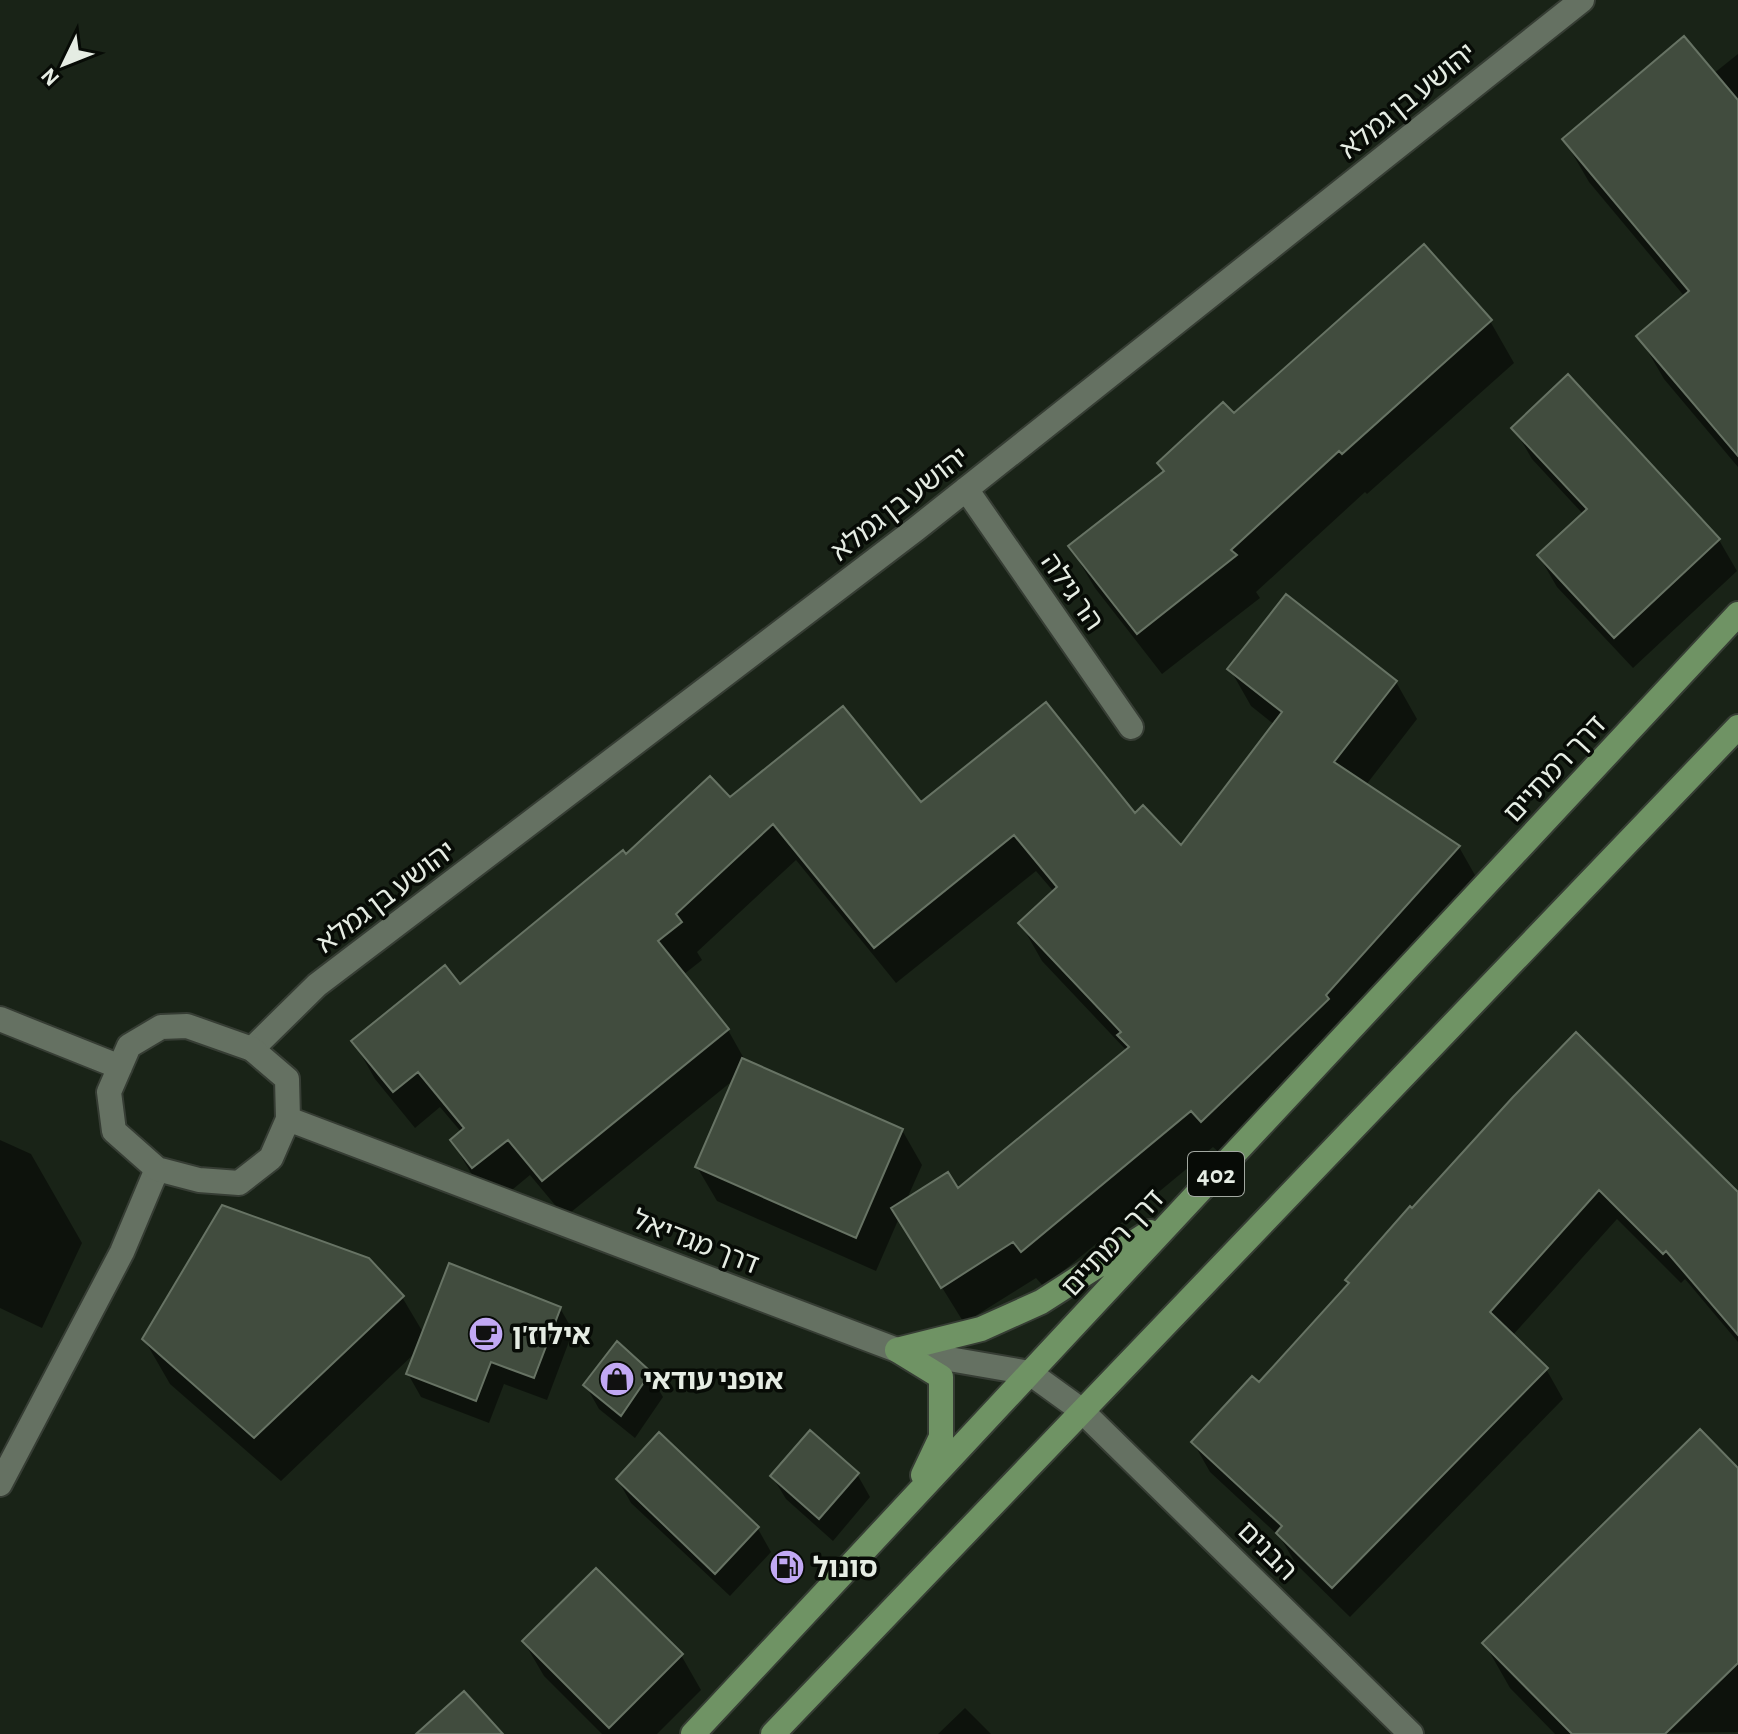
<svg xmlns="http://www.w3.org/2000/svg" width="1738" height="1734" font-family="'Alegreya Sans','Noto Sans Hebrew',sans-serif">
<rect width="100%" height="100%" fill="#192317"/>
<path fill="#0007" fill-rule="evenodd" d="M1738 54V467L1664 379 1639 336 1685 297 1589 182 1564 139 1713 74Z
M1490 321 1514 363 1367 494 1365 492 1256 592 1260 598 1162 674 1095 588 1070 546 1165 473 1160 464Z
M1514 428 1719 540 1737 571 1633 668 1557 587 1539 556 1583 514 1532 459Z
M1230 669 1396 682 1417 719 1366 785 1459 847 1480 884 1224 1157 1213 1147 1044 1287 1036 1278 964 1323 899 1218 876 1271 717 1201 697 1167 736 1078 565 1217 530 1175 495 1204 474 1178 452 1141 462 1133 440 1107 415 1128 375 1079 354 1042 460 987 626 857 730 800 921 805 1135 816 1182 848 1275 725 1251 706ZM796 860 896 983 1036 871 1054 892 1021 924 1042 961 1127 1051 957 1191 906 1201 922 1165 902 1130 746 1062 728 1030 683 975 702 960 697 952Z
M1514 1098 1738 1201V1342L1685 1279 1681 1283 1617 1219 1512 1336 1546 1369 1563 1399 1350 1617 1296 1564 1280 1537 1210 1472 1193 1442 1259 1385Z
M0 1140 31 1154 82 1243 42 1328 0 1308Z
M402 1297 424 1334 560 1308 573 1331 547 1400 504 1384 489 1423 421 1397 408 1374 416 1352 281 1481 170 1384 144 1339Z
M649 1373 663 1397 635 1438 599 1409 586 1386Z
M659 1435 758 1529 771 1552 730 1596 631 1503 618 1480Z
M1738 1471V1732L1555 1734 1510 1688 1485 1644Z
M857 1474 870 1497 833 1541 786 1499 772 1476Z
M524 1642 681 1655 701 1690 657 1734H602L544 1676Z
M965 1708 991 1734H938Z"/>
<path fill="#414c3e" stroke="#677364" stroke-width="2" d="M1684 36 1738 100V456L1636 336 1689 291 1562 139Z
M1424 244 1492 320 1342 454 1339 451 1231 550 1237 555 1137 634 1068 546 1164 471 1157 463 1223 402 1234 413Z
M1568 374 1720 539 1614 638 1537 555 1587 509 1511 428Z
M1286 594 1397 681 1334 762 1460 846 1326 995 1329 999 1201 1122 1191 1111 1021 1252 1013 1242 941 1288 891 1208 948 1172 958 1188 1129 1047 1117 1035 1121 1032 1018 923 1057 887 1014 835 874 948 773 824 676 914 682 922 658 941 729 1029 542 1181 508 1140 472 1168 450 1140 464 1128 418 1072 393 1092 351 1041 445 965 460 984 623 850 626 854 710 776 730 797 843 706 921 802 1046 702 1135 813 1143 805 1181 845 1282 712 1227 669Z
M1576 1032 1738 1192V1335L1666 1251 1663 1254 1599 1190 1490 1312 1548 1368 1332 1588 1276 1533 1282 1526 1191 1442 1252 1376 1259 1382 1349 1283 1345 1280 1410 1206 1412 1208 1513 1097Z
M742 1058 903 1129 856 1238 695 1167Z
M222 1205 369 1258 404 1296 254 1438 142 1339Z
M449 1263 561 1307 534 1378 491 1362 476 1401 406 1374Z
M617 1341 651 1372 621 1416 583 1385Z
M1700 1429 1738 1468V1663L1665 1734H1572L1482 1643Z
M810 1430 859 1473 819 1519 770 1476Z
M659 1432 759 1527 715 1574 616 1479Z
M596 1568 683 1654 609 1728 522 1641Z
M464 1691 503 1734H416Z"/>
<g fill="none" stroke-linecap="round" stroke-linejoin="round">
<defs>
<path id="minor" d="M966 489 1131 727
M252 1049 317 985 916 529 1582 0
M0 1484 122 1252 157 1169"/>
<path id="tertiary" d="M1081 1410 1411 1734"/>
<path id="secondary" d="M0 1019 120 1067
M187 1026 252 1049 287 1079 288 1119 271 1158 239 1183 199 1180 157 1169 114 1131 109 1092 129 1046 161 1027Z
M288 1119 897 1350 1030 1373 1081 1410"/>
<path id="primary" d="M897 1350 981 1329 1041 1302 1150 1232
M897 1350 941 1377V1437L923 1475
M693 1734 1738 614
M773 1734 1738 727"/>
</defs>
<use href="#minor" stroke="#363d34" stroke-width="28"/>
<use href="#tertiary" stroke="#363d34" stroke-width="28"/>
<use href="#secondary" stroke="#363d34" stroke-width="28"/>
<use href="#primary" stroke="#363d34" stroke-width="28"/>
<use href="#minor" stroke="#657162" stroke-width="24"/>
<use href="#tertiary" stroke="#657162" stroke-width="24"/>
<use href="#secondary" stroke="#657162" stroke-width="24"/>
<use href="#primary" stroke="#6f9364" stroke-width="24"/>
</g>
<defs>
<symbol id="cafe-disc" viewBox="-11 -11 22 22"><circle r="9.5" fill="#c1a8f3" stroke="#070b06"/><path d="M-5.5-4.5H6V0H3Q3 3.5 0 3.5H-2.5Q-5.5 3.5-5.5 0ZM3-3.2v2h1.7v-2ZM-6 4.5H4V6H-6Z" fill="#111"/></symbol>
<symbol id="shop-disc" viewBox="-11 -11 22 22"><circle r="9.5" fill="#c1a8f3" stroke="#070b06"/><path d="M-5-2.5h2.3a2.7 3.5 0 0 1 5.4 0H5L5.5 6h-11ZM-1.5-2.5h3a1.5 2.3 0 0 0-3 0Z" fill="#111"/></symbol>
<symbol id="fuel-disc" viewBox="-11 -11 22 22"><circle r="9.5" fill="#c1a8f3" stroke="#070b06"/><path d="M-5.5-6h7V0h2V4h1.3V-2.5L3-4.5l.8-.8L6-3V5H2.5V1h-1V6h-7ZM-4.2-4.7v3.2H.2V-4.7Z" fill="#111"/></symbol>
</defs>
<g fill-rule="evenodd">
<use href="#cafe-disc" x="466" y="1314" width="40" height="40"/>
<use href="#shop-disc" x="597" y="1359" width="40" height="40"/>
<use href="#fuel-disc" x="767" y="1547" width="40" height="40"/>
</g>
<g text-anchor="middle" stroke-width="7" stroke-linejoin="round" paint-order="stroke">
<rect fill="#070b06" stroke="#a2a8a1" stroke-width="2" x="1188" y="1152" width="56" height="44" rx="6"/>
<g font-size="26" font-weight="bold" fill="#e5ece3">
<text x="1216" y="1183">402</text>
</g>
<g font-size="28" fill="#e5ece3" stroke="#070b06">
<text transform="translate(1407 100) rotate(-39)" y="10">יהושע בן גמלא</text>
<text transform="translate(899 503) rotate(-38)" y="10">יהושע בן גמלא</text>
<text transform="translate(1073 591) rotate(55)" y="10">הר גילה</text>
<text transform="translate(1554 768) rotate(-47)" y="10">דרך רמתיים</text>
<text transform="translate(385 896) rotate(-37)" y="10">יהושע בן גמלא</text>
<text transform="translate(696 1241) rotate(21)" y="10">דרך מגדיאל</text>
<text transform="translate(1112 1242) rotate(-47)" y="10">דרך רמתיים</text>
<text transform="translate(1268 1550) rotate(45)" y="10">הבנים</text>
</g>
<g font-size="28" font-weight="bold" fill="#e5ece3" stroke="#070b06" text-anchor="start">
<text x="512" y="1344">אילוז'ן</text>
<text x="643" y="1389">אופני עודאי</text>
<text x="813" y="1577">סונול</text>
</g>
</g>
<g transform="translate(64 64) rotate(227)" stroke="#070b06" stroke-width="6" paint-order="stroke">
<path d="M0-6L14 30L0 20L-14 30Z" fill="#e5ece3"/>
<text y="-12" font-size="22" font-weight="bold" text-anchor="middle" fill="#e5ece3">N</text>
</g>
</svg>
